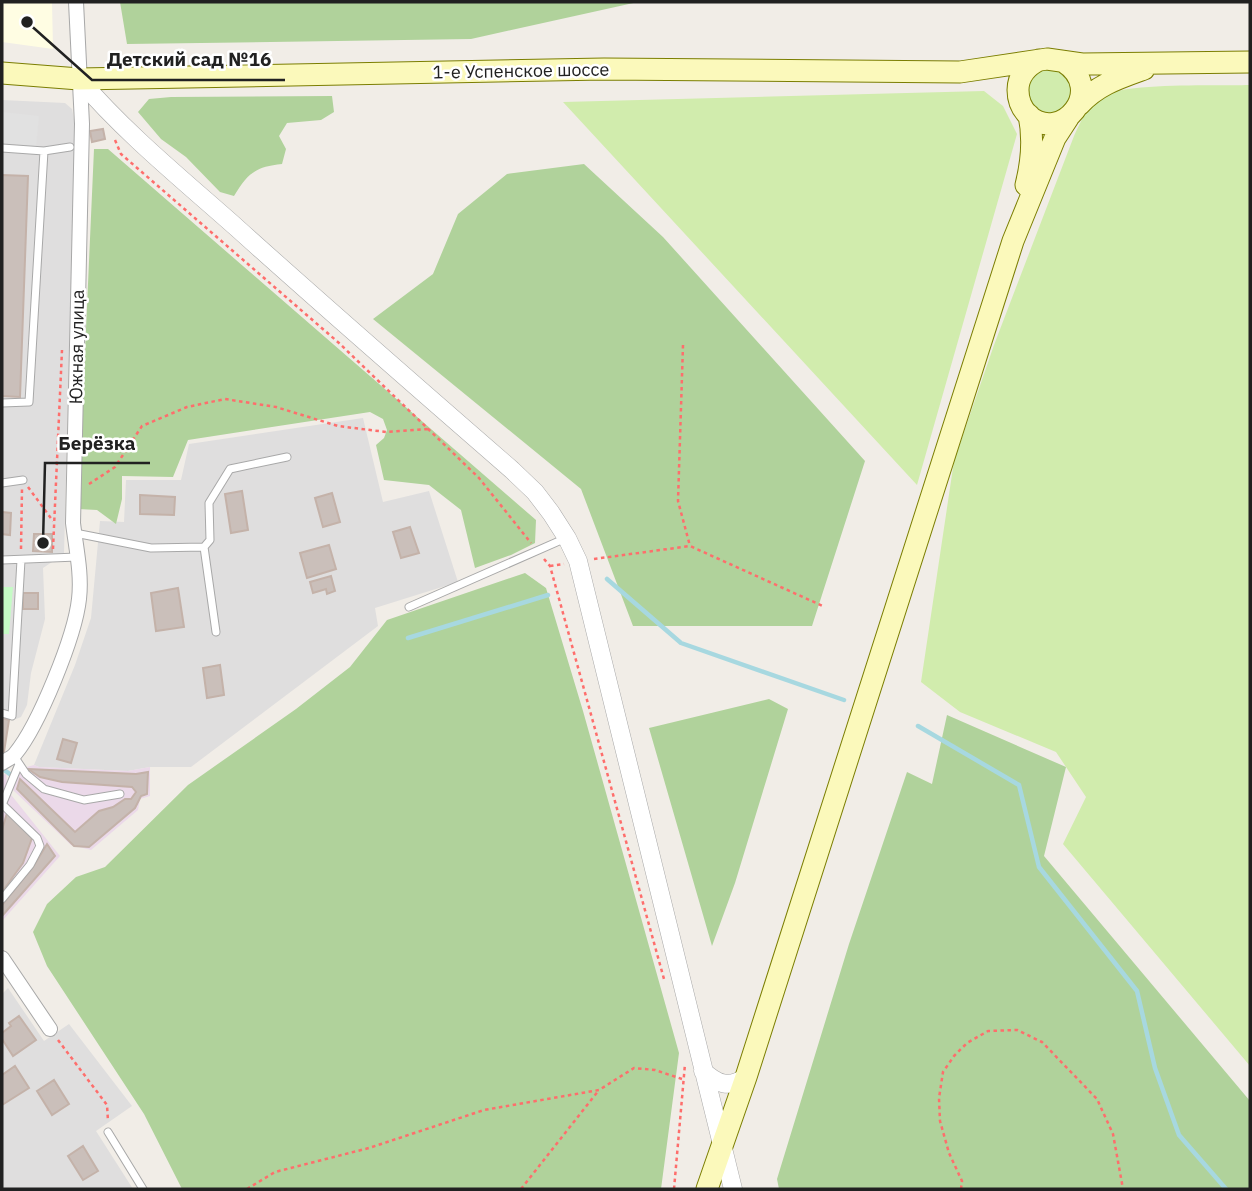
<svg xmlns="http://www.w3.org/2000/svg" width="1252" height="1191" font-family="'IBM Plex Sans',sans-serif">
<rect width="100%" height="100%" fill="#f1ede7"/>
<path fill="#dfdede" d="M2 100 65 103 72 109 75 124 64 554 43 568 45 619 31 673 27 705 21 717 16 719 2 717Z
M363 418 383 502 429 491 458 582 375 608 378 626 191 767H150L128 771 39 767 34 765 75 665 91 618 100 521 124 522 126 480H181L189 444Z
M8 988 44 1041 69 1024 132 1106 96 1131 133 1189H2V994Z"/>
<path fill="#ebd9e9" d="M34 765 39 767 128 771 150 767V796L140 799 138 810 91 850 71 845 13 790 17 776 23 768Z
M6 774 8 791 60 856 2 921V775Z"/>
<path fill="#fffde3" d="M2 2H52L53 49 2 42Z"/>
<path fill="#d1ecad" d="M1028 91a22 22 0 1 1 44 0a22 22 0 1 1-44 0Z
M1250 85V1066L1063 844 1086 797 1056 752 960 712 921 682 954 461 994 345 1074 136C1081 122 1087 104 1102 96 1127 82 1218 86 1250 85Z
M984 91 1003 106 1017 134 917 485 563 102Z"/>
<path fill="#b0d29b" d="M120 2H638L471 39 127 44Z
M332 96 334 112 321 120 287 123 279 136 286 149 282 164C255 167 248 173 234 196L220 192 186 157 161 139 138 112 149 99 171 97Z
M94 149H108L536 520 535 543 511 555 475 568 461 510 429 485 384 480 376 445 384 438 387 430 383 419 370 412 188 440 173 477 122 476V499L116 524 97 510 78 509Z
M584 164 663 237 865 461 812 626H633L581 489 373 319 433 274 458 214 507 174Z
M525 573 546 588 583 711 679 1053 661 1189H182L144 1114 47 966 33 932 47 904 76 877 105 867 188 785 296 709 350 667 387 620Z
M769 699 788 709 735 883 712 946 649 728Z
M947 715 1066 767 1044 856 1250 1101V1189H779L777 1179 849 944 907 772 932 784Z"/>
<path fill="#c5fbc5" d="M2 587H13L9 634H2Z"/>
<path fill="#e1e1e1" d="M2 112 39 116 36 147 2 143Z"/>
<g fill="none" stroke-linecap="round" stroke-linejoin="round">
<path stroke="#a7d8e0" stroke-width="4.5" d="M607 579 681 643 844 700
M408 638 548 595
M918 726 1019 785 1039 867 1137 991 1155 1068 1179 1135 1226 1189
M3 769 11 775"/>
</g>
<path fill="#cabfba" stroke="#c4b2a9" stroke-width="2" d="M103 129 105 139 92 142 90 131Z
M2 175 28 176 20 397 2 396Z
M242 491 248 530 231 533 225 494Z
M332 493 340 522 323 527 315 498Z
M140 495 175 497 174 515 140 514Z
M2 512 11 513 10 535 2 534Z
M410 527 419 553 401 558 393 532Z
M34 534H52V552L33 551Z
M329 545 336 569 307 578 300 553Z
M331 576 335 591 327 594 326 589 313 593 310 582Z
M178 588 184 627 156 631 151 593Z
M23 593H38V609H23Z
M220 665 224 695 207 698 203 668Z
M2 718 9 720 4 752 2 751Z
M63 739 77 743 71 763 57 759Z
M28 769 136 774 148 772 147 794 141 796 135 808 89 847 74 846 17 789 20 779 75 832 99 811 113 807 125 799H131L136 792 132 787 62 782 40 777Z
M7 813 32 838 23 863 2 892V830Z
M47 844 55 856 2 916V905L33 867Z
M19 1016 36 1040 13 1056 2 1039V1033L11 1026 9 1023Z
M15 1066 29 1088 2 1105V1075Z
M54 1080 69 1104 52 1115 37 1091Z
M83 1146 98 1171 83 1180 68 1156Z"/>
<g fill="none" stroke-linecap="round" stroke-linejoin="round">
<defs>
<path id="service" d="M2 148 44 151 70 147
M2 403 29 402 44 151
M2 483 23 480
M75 533 151 548 204 547 210 540 209 503 230 469 287 457
M204 547 216 632
M2 560 77 557
M409 607 566 538
M2 713 12 716 21 560
M14 756 26 774 44 789 84 800 120 794
M2 805 19 764
M2 899 30 865 40 846 37 838 2 804
M108 1132 143 1189"/>
<path id="minor" d="M2 763C6 760 12 758 15 754 39 725 75 636 79 599 82 574 76 548 73 523L82 124 76 2
M2 958 50 1029"/>
<path id="tertiary" d="M79 79C126 134 183 180 237 228 328 310 420 390 512 470L535 492 551 513 567 538 578 561 733 1189
M703 1071C717 1084 729 1089 746 1077"/>
<path id="secondary" d="M1039 60C1027 66 1018 76 1018 90 1018 99 1021 108 1028 115 1061 145 1107 90 1064 62
M2 73 79 79 604 69 960 72 1047 59 1082 64 1250 62
M1079 105C1097 85 1119 78 1144 69
M1026 185C1032 161 1034 139 1029 115
M707 1189 746 1077 1013 241 1055 138 1068 118"/>
</defs>
<use href="#service" stroke="#a8a8a8" stroke-width="9"/>
<use href="#minor" stroke="#a8a8a8" stroke-width="16"/>
<use href="#tertiary" stroke="#a8a8a8" stroke-width="19"/>
<use href="#secondary" stroke="#7b7e02" stroke-width="23"/>
<path stroke="#fe6e6c" stroke-width="2.5" stroke-dasharray="3.5 3.5" stroke-linecap="butt" d="M115 140 121 154 339 343 479 478 531 543
M683 345 678 501 690 546
M89 484 115 467 142 426 187 407 225 399 276 407 338 426 386 432 428 429
M28 487 53 521
M21 549 22 489
M53 549 62 350
M544 559 550 566 664 979
M594 559 690 546 825 607
M550 566 564 564
M58 1040 107 1105 108 1121
M247 1189 275 1172 369 1148 484 1110 599 1090 634 1068 655 1070 685 1080
M521 1189 599 1090
M674 1189 685 1064
M961 1189 962 1181 949 1153 940 1121 939 1098 943 1072 954 1056 967 1043 988 1031 1017 1030 1042 1042 1097 1099 1113 1134 1123 1189"/>
<use href="#service" stroke="#fff" stroke-width="7"/>
<use href="#minor" stroke="#fff" stroke-width="14"/>
<use href="#tertiary" stroke="#fff" stroke-width="18"/>
<use href="#secondary" stroke="#fbf9bb" stroke-width="21"/>
</g>
<g text-anchor="middle" stroke-width="5" stroke-linejoin="round" paint-order="stroke">
<g font-size="18" fill="#212121" stroke="#fff">
<text transform="translate(521 71) rotate(-1)" y="6">1-е Успенское шоссе</text>
<text transform="translate(77 347) rotate(-89)" y="6">Южная улица</text>
</g>
</g>
<path fill="none" stroke="#212121" stroke-width="2.5" d="M27 22L92 80H285M43 543L45 463H150"/>
<g fill="#212121" stroke="#fff" stroke-width="2.5">
<circle cx="27" cy="22" r="7"/>
<circle cx="43" cy="543" r="7"/>
</g>
<g font-size="19" text-anchor="middle" font-weight="bold" fill="#212121" stroke="#fff" stroke-width="5" stroke-linejoin="round" paint-order="stroke">
<text x="189" y="66">Детский сад №16</text>
<text x="97" y="450">Берёзка</text>
</g>
<rect width="1252" height="1191" fill="none" stroke="#212121" stroke-width="7"/>
</svg>
